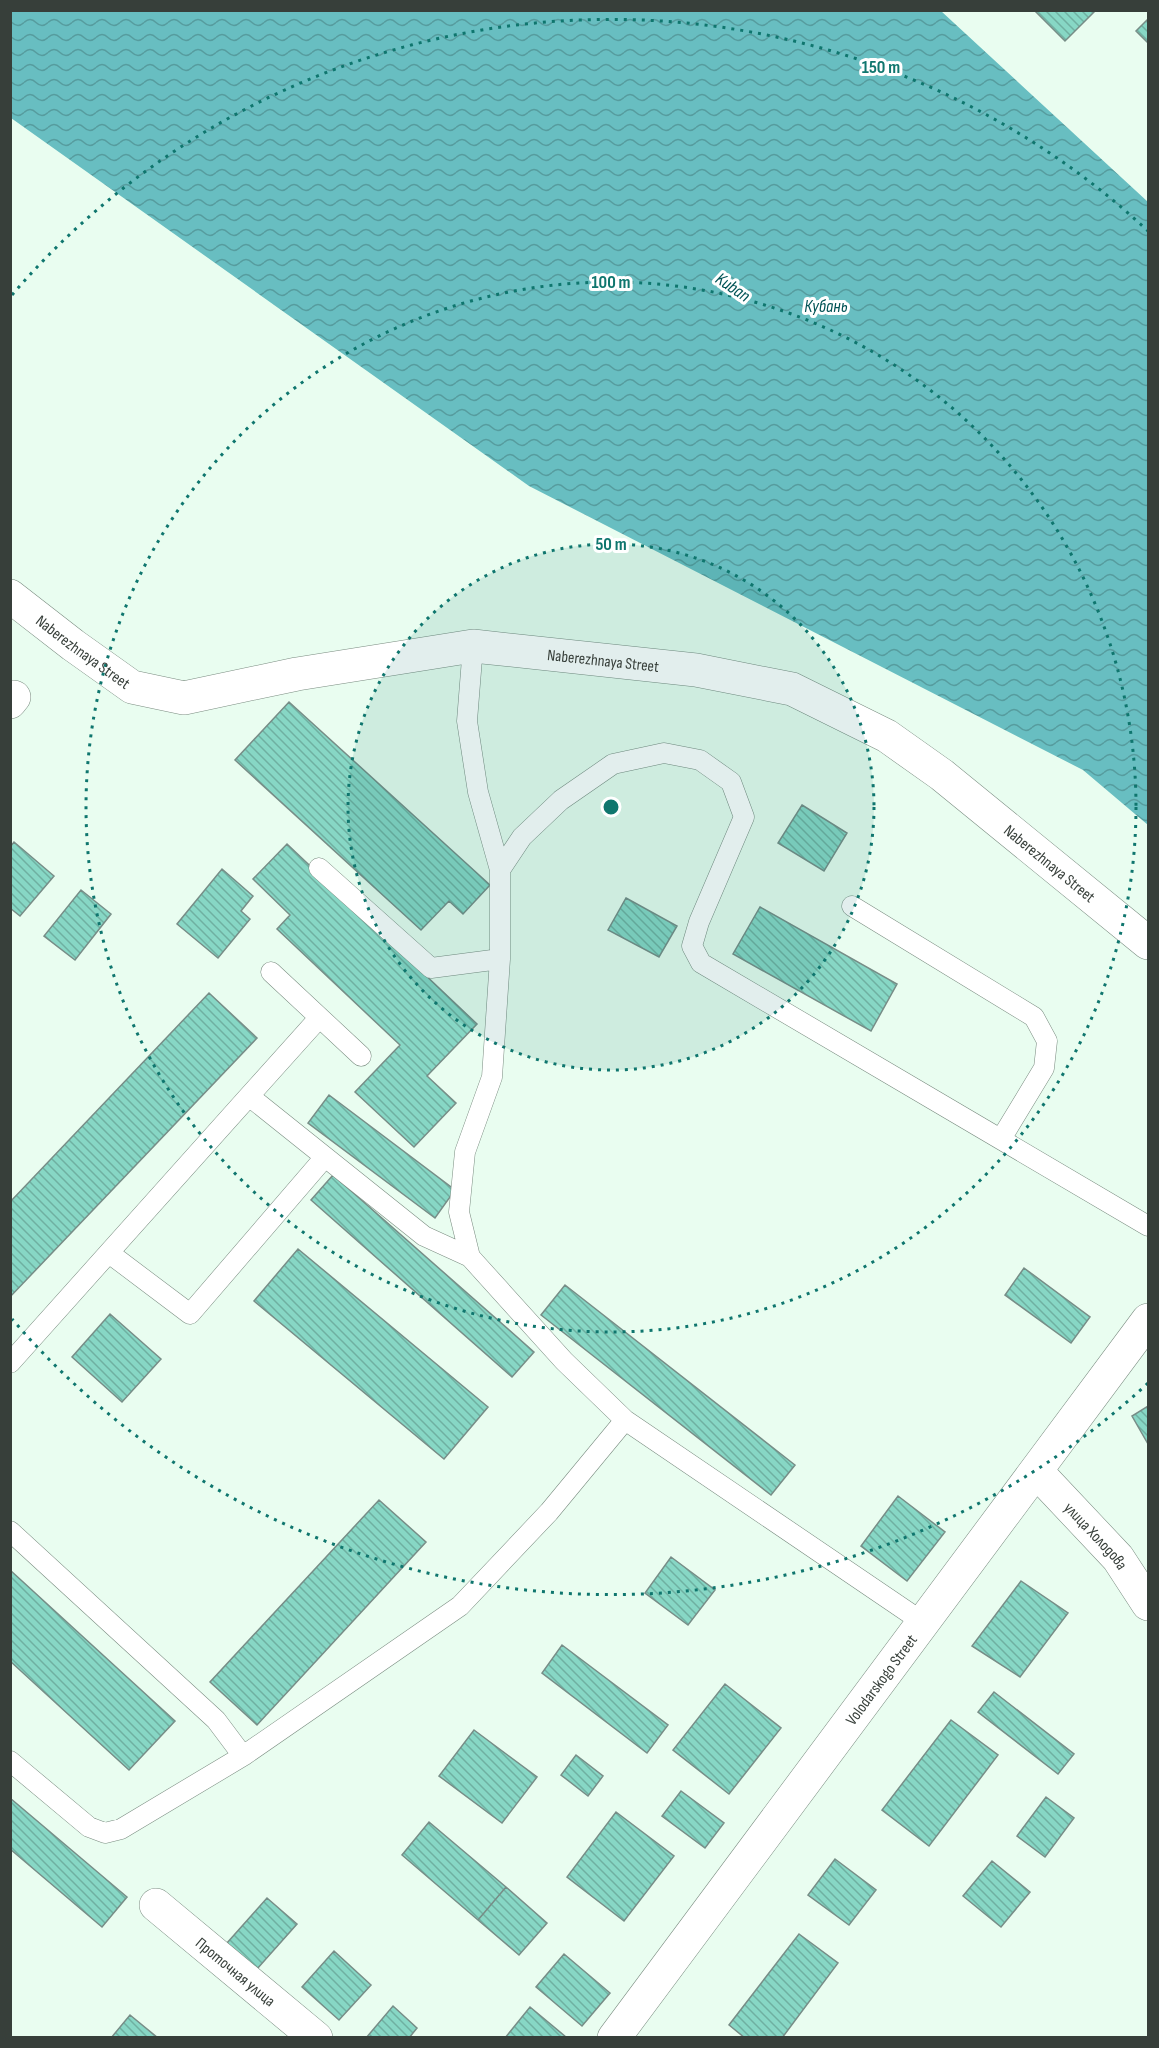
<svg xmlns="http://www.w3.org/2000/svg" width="1159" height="2048" font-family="'Sofia Sans Condensed',sans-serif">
<defs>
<pattern id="water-waves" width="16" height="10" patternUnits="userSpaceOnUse" patternTransform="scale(1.5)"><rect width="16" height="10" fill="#68bec1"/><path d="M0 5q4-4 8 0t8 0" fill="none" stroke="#569c9e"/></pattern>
<pattern id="building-back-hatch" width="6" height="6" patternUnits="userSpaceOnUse" patternTransform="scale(1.5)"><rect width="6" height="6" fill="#87d7c5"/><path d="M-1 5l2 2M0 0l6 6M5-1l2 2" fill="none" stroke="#6fb0a1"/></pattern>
</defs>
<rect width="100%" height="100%" fill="#e9fdf0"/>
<path fill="url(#water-waves)" d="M11 10 941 11 1148 202V825L1083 770 529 486 11 118Z"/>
<path fill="url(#building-back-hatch)" stroke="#778d87" stroke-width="1.5" d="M1034 10H1096L1065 41Z
M1148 19V43L1136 31Z
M289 702 490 885 463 914 449 901 421 930 235 760Z
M802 805 847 833 824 871 778 843Z
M14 842 54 876 20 916 10 908V847Z
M287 844 477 1024 427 1076 456 1103 414 1147 355 1092 400 1045 277 929 290 915 253 879Z
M222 869 253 896 241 911 250 919 218 958 177 924Z
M81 890 111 914 75 960 44 936Z
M626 898 677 926 659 957 608 930Z
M760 907 897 984 871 1031 733 954Z
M209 993 257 1038 10 1297V1202Z
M329 1095 455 1190 435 1218 308 1123Z
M333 1175 534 1352 512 1377 311 1200Z
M298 1249 488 1407 444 1459 254 1301Z
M1024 1268 1090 1317 1071 1343 1005 1295Z
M565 1285 795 1465 771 1495 541 1315Z
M110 1314 161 1359 122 1402 72 1357Z
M1148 1406V1444L1132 1416Z
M898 1496 945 1532 907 1581 861 1546Z
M379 1500 426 1542 257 1725 210 1682Z
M671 1557 715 1590 688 1625 645 1593Z
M10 1570 175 1721 129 1770 10 1661Z
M1021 1581 1068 1613 1020 1677 972 1646Z
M562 1645 668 1725 647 1753 542 1673Z
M725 1684 781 1728 729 1794 673 1750Z
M994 1692 1074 1754 1058 1774 978 1712Z
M951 1720 998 1755 929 1846 882 1810Z
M474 1730 537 1777 502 1823 439 1776Z
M576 1755 603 1776 588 1796 561 1775Z
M681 1791 724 1823 705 1848 662 1816Z
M1046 1797 1074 1818 1045 1857 1017 1836Z
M10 1798 127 1897 102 1927 10 1849Z
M616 1812 674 1856 624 1921 567 1877Z
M429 1822 506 1887 478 1920 402 1855Z
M835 1859 876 1890 849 1925 808 1895Z
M992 1861 1030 1892 1001 1927 963 1896Z
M506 1887 547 1923 519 1955 478 1920Z
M267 1898 297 1924 257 1969 227 1943Z
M799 1934 838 1963 782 2038H745L729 2025Z
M334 1951 371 1985 339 2020 302 1987Z
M564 1954 610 1993 582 2026 536 1987Z
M393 2006 417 2028 409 2038H366Z
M530 2007 566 2037V2038H505Z
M130 2015 158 2038H111Z"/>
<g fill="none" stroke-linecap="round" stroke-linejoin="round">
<defs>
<path id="service" d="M473 646 467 721 478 792 500 870
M319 868 431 968 500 959
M852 906 1034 1017 1047 1041 1044 1068 1001 1139
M271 972 361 1056
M249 1096 319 1018
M109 1253 190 1314 325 1157
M10 1363 249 1096 424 1236 470 1257
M10 1531 216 1720 243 1756
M924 1623 625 1420 564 1361 470 1257 459 1212 465 1152 492 1077 500 959V870L522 837 561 800 613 764 664 753 700 760 731 782 744 817 699 922 692 946 701 963 1148 1226
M10 1761 89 1827 105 1833 121 1829 243 1756 460 1606 549 1512 625 1420"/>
<g id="minor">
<path id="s1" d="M10 596 73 645 132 687 184 698 297 674 473 646 696 670 792 689 887 736 942 775 1148 943"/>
<path d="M10 702 14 697"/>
<path id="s2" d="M1037 1472 1118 1558 1148 1604"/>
<path id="s3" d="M156 1905 316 2038"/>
<path id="s4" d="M614 2038 1148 1320"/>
</g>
</defs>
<use href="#service" stroke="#7a8c80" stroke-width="21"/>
<use href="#minor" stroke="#7a8c80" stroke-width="34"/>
<use href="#service" stroke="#fff" stroke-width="20"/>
<use href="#minor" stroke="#fff" stroke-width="33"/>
</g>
<circle cx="611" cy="807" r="263" fill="#0f766e" fill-opacity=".12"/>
<g fill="none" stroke="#0f766e" stroke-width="3" stroke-dasharray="3 6">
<circle cx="611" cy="807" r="263"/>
<circle cx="611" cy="807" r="525"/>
<path d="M1148 1383A788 788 0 0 1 12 1319M12 295A788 788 0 0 1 1148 231"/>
</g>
<g text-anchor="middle" stroke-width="6" stroke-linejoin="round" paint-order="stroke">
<g font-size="16" fill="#373f3a" stroke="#fff">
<text dy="6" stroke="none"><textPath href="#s1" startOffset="92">Naberezhnaya Street</textPath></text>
<text dy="6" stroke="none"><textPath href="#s1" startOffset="630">Naberezhnaya Street</textPath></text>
<text dy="6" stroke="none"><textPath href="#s1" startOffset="1134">Naberezhnaya Street</textPath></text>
<text dy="6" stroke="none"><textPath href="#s2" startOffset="87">улица Холодова</textPath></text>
<text dy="6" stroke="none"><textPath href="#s4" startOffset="447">Volodarskogo Street</textPath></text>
<text dy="6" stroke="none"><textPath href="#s3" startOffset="104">Проточная улица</textPath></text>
</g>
<g font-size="18" font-style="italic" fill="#005355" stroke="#fff">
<text transform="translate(733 287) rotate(34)" y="6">Kuban</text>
<text x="826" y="312">Кубань</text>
</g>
</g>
<circle cx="611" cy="807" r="9" fill="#0f766e" stroke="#fff" stroke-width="3"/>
<g font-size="18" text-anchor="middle" font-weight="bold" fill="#0f766e" stroke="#fff" stroke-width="6" stroke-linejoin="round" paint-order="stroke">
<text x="881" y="73">150 m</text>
<text x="611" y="288">100 m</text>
<text x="611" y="550">50 m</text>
</g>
<rect width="1159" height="2048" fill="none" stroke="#373f3a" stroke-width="24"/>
</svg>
